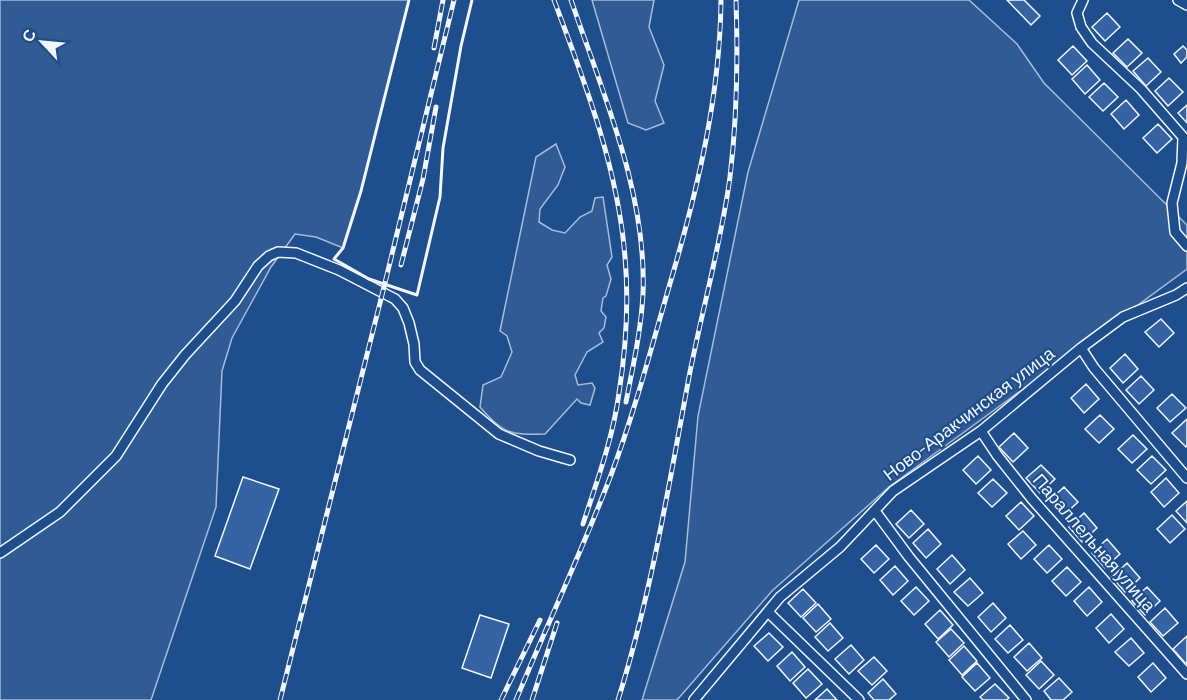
<svg xmlns="http://www.w3.org/2000/svg" width="1187" height="700" font-family="Barlow,sans-serif">
<rect width="100%" height="100%" fill="#1f4e8c"/>
<path fill="#305b95" stroke="#a8bbd7" stroke-width="1.5" d="M0 0H409L361 191 343 248 316 237 295 234 271 267 232 338 222 371 216 507 151 700H0Z
M592 0H654L649 27 664 65 655 101 664 123 646 130 628 123Z
M799 0H969L1017 44 1044 83 1187 225V269L889 487 772 591 677 700H642L685 562 698 416 748 172Z
M556 144 565 167 558 185 540 209 539 222 552 230 565 233 580 217 592 211 595 198 603 197 612 257 607 265 611 279 606 296 603 298 601 311 606 317 604 328 599 333 603 342 587 352 575 375 578 385 592 383 595 388 590 405 581 403 577 399 545 434C510 435 503 434 480 407L483 385 501 377 512 352 507 336 500 331 536 157Z"/>
<path fill="#3563a3" stroke="#f2f6ff" stroke-width="1.5" d="M1007 0H1024L1040 16 1031 25Z
M1107 13 1120 27 1105 41 1092 27Z
M1128 39 1142 53 1127 67 1113 53Z
M1073 46 1087 61 1072 75 1058 60Z
M1183 46 1187 50V57L1181 63 1174 54Z
M1148 58 1161 72 1146 86 1133 71Z
M1087 65 1100 80 1085 94 1072 79Z
M1169 78 1183 92 1168 106 1155 91Z
M1104 83 1118 97 1103 111 1089 97Z
M1126 100 1139 115 1124 129 1111 114Z
M1187 105V123L1178 113Z
M1158 124 1172 139 1157 153 1143 138Z
M1161 319 1174 333 1159 347 1145 332Z
M1125 354 1138 369 1123 383 1110 368Z
M1141 376 1154 390 1139 404 1126 390Z
M1086 384 1099 399 1084 413 1071 398Z
M1172 394 1186 408 1170 422 1157 408Z
M1100 415 1114 429 1099 443 1085 429Z
M1187 419V446L1186 447 1172 433Z
M1014 433 1028 448 1013 462 999 447Z
M1133 435 1147 449 1132 463 1118 449Z
M978 456 991 470 976 484 963 470Z
M1152 456 1166 470 1151 484 1137 470Z
M1041 465 1055 479 1040 493 1026 478Z
M243 477 279 489 250 569 215 556Z
M1166 478 1179 493 1164 507 1151 492Z
M993 479 1007 493 992 507 978 493Z
M1064 487 1078 502 1063 516 1049 501Z
M1187 501V523L1176 511Z
M1021 502 1034 516 1019 530 1006 516Z
M911 510 924 524 909 538 896 524Z
M1084 513 1097 528 1082 542 1069 527Z
M1172 515 1185 529 1170 543 1157 529Z
M928 529 941 544 926 558 913 543Z
M1023 531 1036 545 1021 559 1008 544Z
M1107 539 1120 554 1105 568 1092 553Z
M876 545 889 559 874 573 861 559Z
M1049 545 1062 559 1047 573 1034 559Z
M952 555 965 570 950 584 937 569Z
M1127 563 1140 578 1125 592 1112 577Z
M895 566 908 581 893 595 880 580Z
M1067 567 1081 582 1066 596 1052 581Z
M970 578 983 593 968 606 954 592Z
M916 587 929 601 914 615 901 601Z
M1089 587 1102 602 1087 616 1074 601Z
M1147 587 1160 601 1145 615 1132 601Z
M803 589 816 603 801 617 788 603Z
M993 603 1006 618 991 632 978 617Z
M818 604 831 619 816 632 803 618Z
M1165 608 1178 623 1163 636 1150 622Z
M940 610 953 625 938 639 925 624Z
M1111 614 1124 629 1109 643 1096 628Z
M480 615 509 624 491 678 462 668Z
M830 623 843 638 828 651 815 637Z
M1010 625 1023 640 1008 653 995 639Z
M951 629 964 643 949 657 936 642Z
M769 633 783 647 768 661 754 646Z
M1187 636V663L1186 664 1173 649Z
M1131 638 1144 653 1129 666 1115 652Z
M1029 643 1042 658 1027 671 1014 657Z
M851 645 864 660 849 674 835 659Z
M964 646 977 661 962 675 949 660Z
M792 652 805 667 790 681 777 666Z
M874 657 887 671 872 685 858 671Z
M1041 661 1054 675 1039 689 1026 675Z
M977 663 990 678 975 691 962 677Z
M1153 663 1166 678 1151 692 1138 677Z
M808 669 822 684 806 698 793 683Z
M1059 678 1072 692 1063 700H1051L1044 691Z
M883 679 896 694 889 700H874L868 693Z
M995 684 1009 698 1006 700H983L980 697Z
M827 689 837 700H815Z"/>
<g fill="none" stroke-linecap="round" stroke-linejoin="round">
<defs>
<path id="street" d="M1083 0 1077 13 1081 27 1092 43 1141 89 1183 137 1182 163 1172 203 1175 232 1187 246
M1178 0 1187 5
M1081 348 1094 368 1187 478
M981 431 997 455 1032 499 1187 674
M875 511 909 557 1026 700
M0 553 60 512 116 456 162 384 185 355 235 301 258 266 269 256 278 252 296 253 339 270 395 299 403 308 409 323 414 344 415 362 420 370 499 434 539 451 570 460
M768 612 859 700
M694 700 780 597 840 547 893 491 981 431 1081 348 1123 317 1176 295 1187 288"/>
</defs>
<use href="#street" stroke="#f2f6ff" stroke-width="12"/>
<use href="#street" stroke="#1f4e8c" stroke-width="9"/>
<defs>
<path id="rail" d="M554 0C585 83 618 168 625 257 629 302 626 348 619 393 613 438 597 481 583 524
M571 0C603 94 647 193 643 294 641 331 633 366 626 402
M434 48 443 0
M401 265 423 179 436 107
M280 700 383 291 454 0
M501 700 540 620
M516 700C547 625 582 551 611 475 635 411 652 345 671 280 698 188 720 96 721 0
M532 700 557 623
M618 700C651 595 669 485 689 377 702 310 721 244 730 177 737 119 738 58 736 0"/>
</defs>
<use href="#rail" stroke="#f2f6ff" stroke-width="5"/>
<use href="#rail" stroke="#1f4e8c" stroke-width="3" stroke-dasharray="9" stroke-linecap="butt"/>
<path stroke="#f2f6ff" stroke-width="3" d="M409 0 361 191 343 248 334 259 369 279 417 295 440 197 443 148 461 46 472 0"/>
</g>
<g text-anchor="middle" stroke-width="4.5" stroke-linejoin="round" paint-order="stroke">
<g font-size="18" fill="#f2f6ff" stroke="#1f4e8c">
<text transform="translate(969 414) rotate(-37)" y="6">Ново-Аракчинская улица</text>
<text transform="translate(1094 543) rotate(49)" y="6">Параллельная улица</text>
</g>
</g>
<g transform="translate(42 42) rotate(296)" stroke="#1f4e8c" stroke-width="4.5" paint-order="stroke">
<path d="M0-4.5L10 22L0 15L-10 22Z" fill="#f2f6ff"/>
<text y="-9" font-size="16" font-weight="bold" text-anchor="middle" fill="#f2f6ff">С</text>
</g>
</svg>
